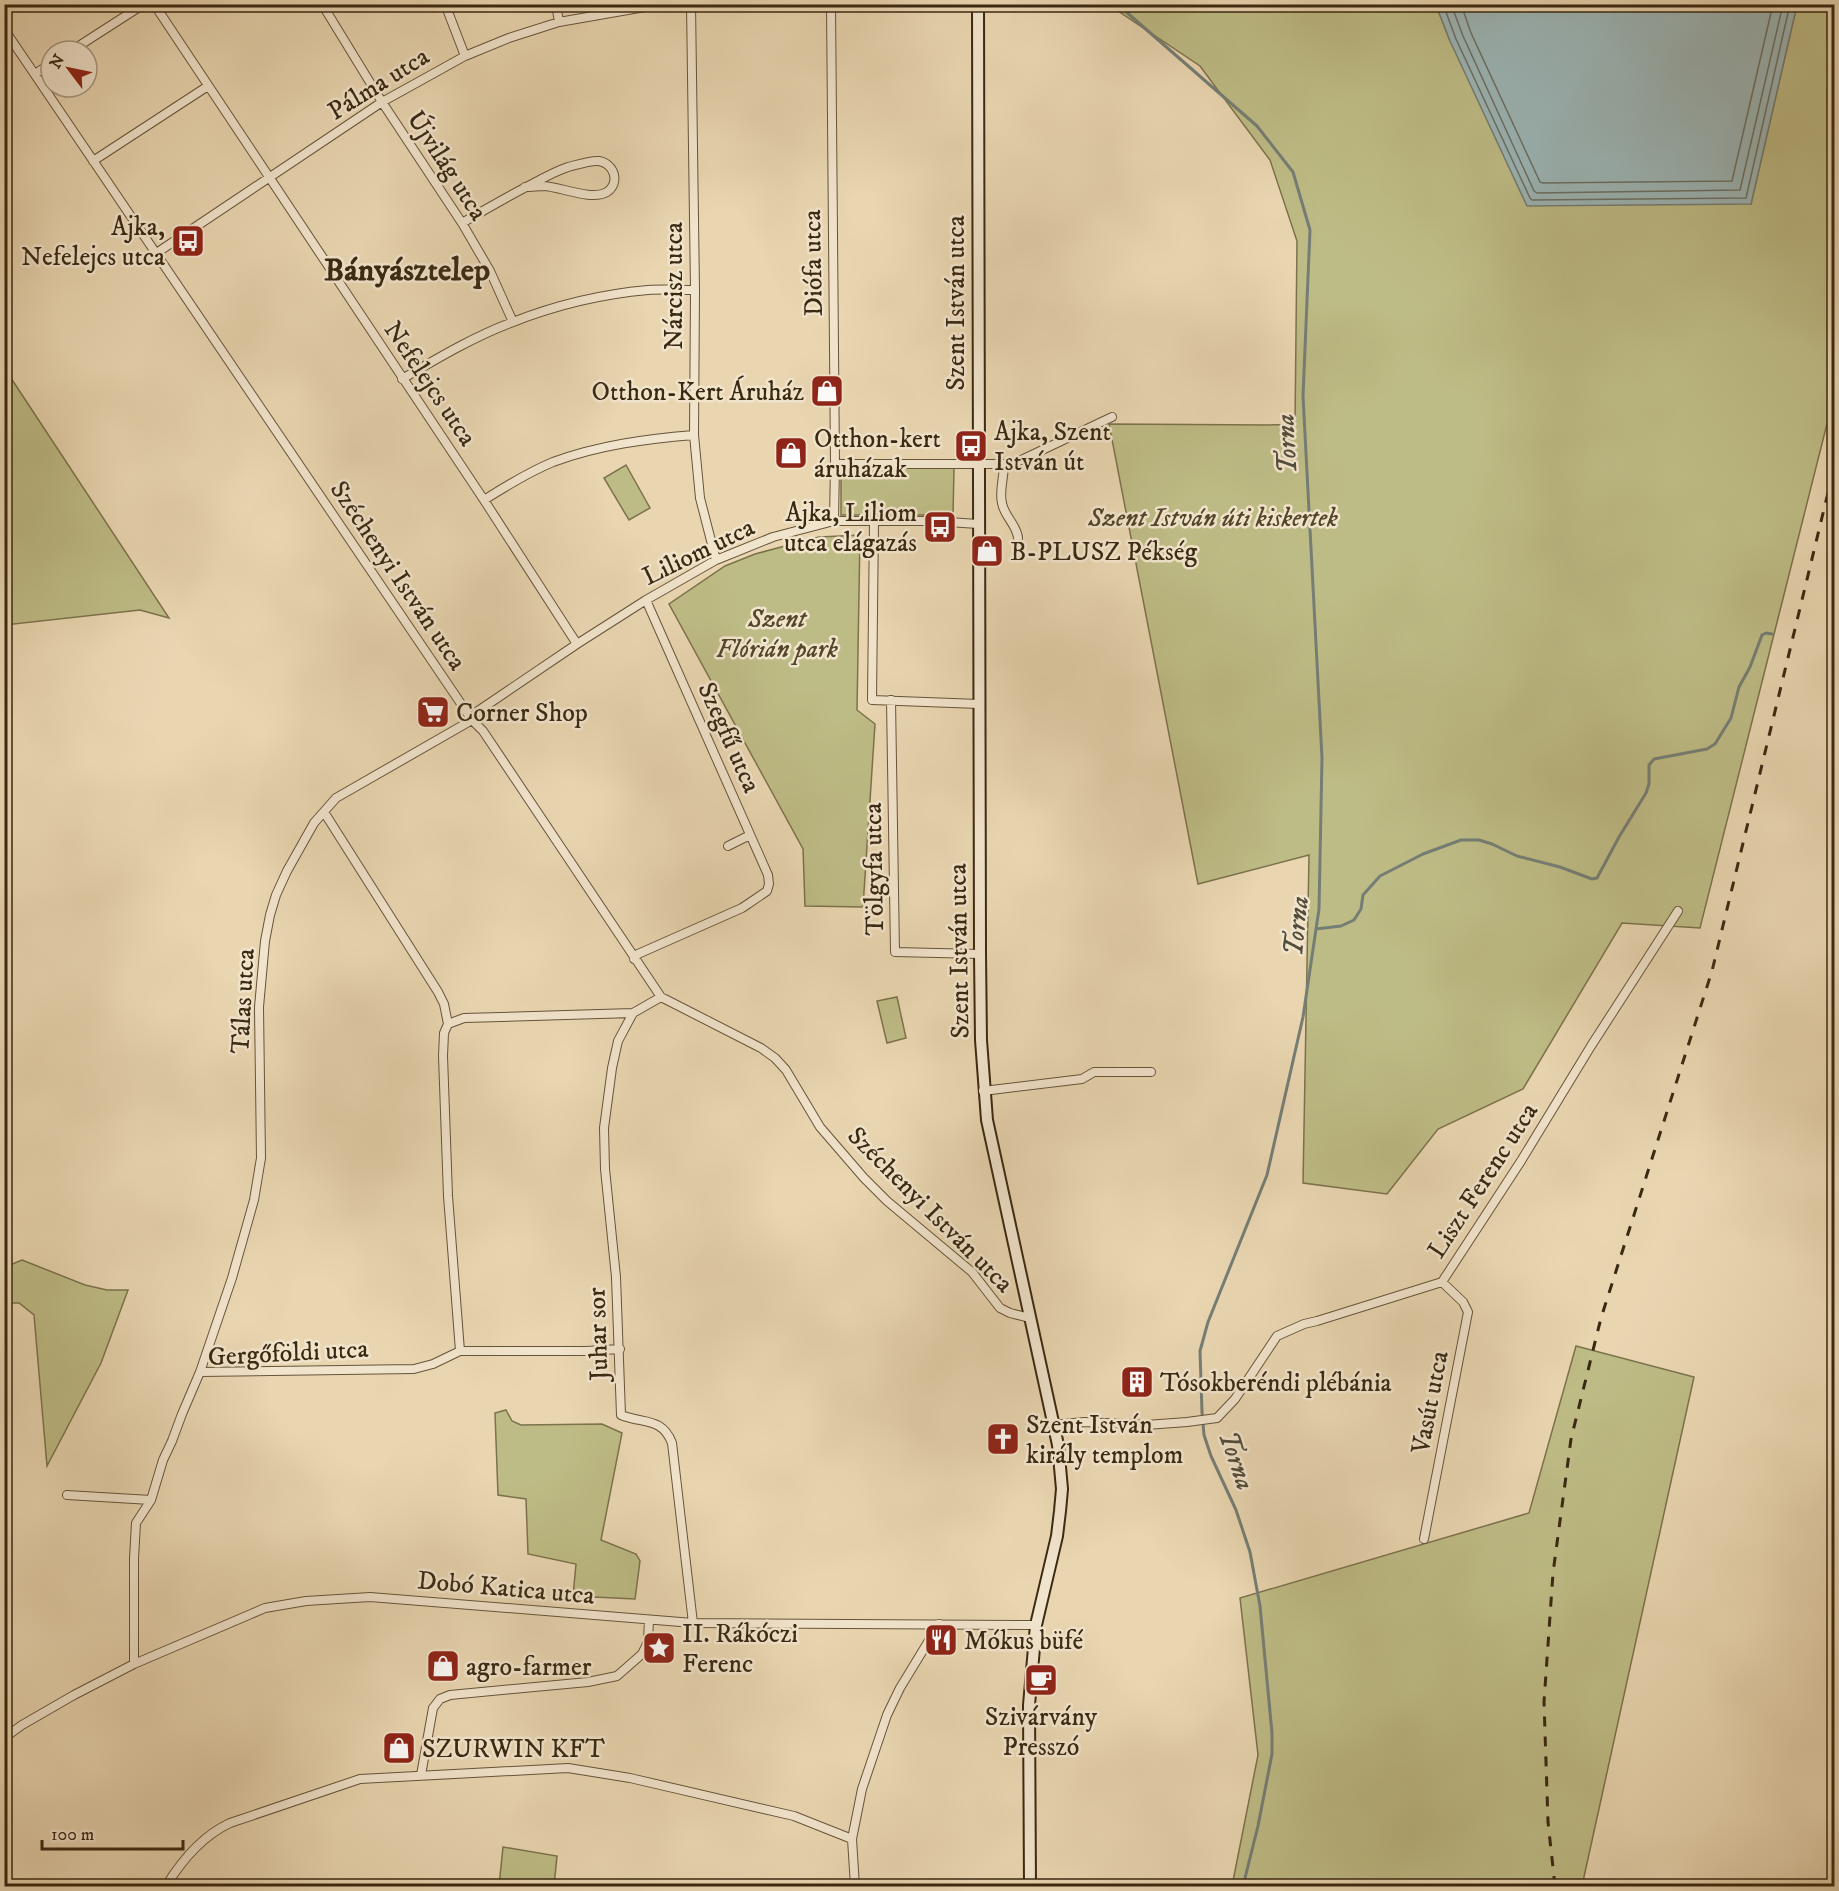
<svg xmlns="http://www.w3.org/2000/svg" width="1839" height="1891" font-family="'IM FELL DW Pica',serif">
<rect width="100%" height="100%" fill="#e9d6b1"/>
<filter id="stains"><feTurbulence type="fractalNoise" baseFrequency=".00333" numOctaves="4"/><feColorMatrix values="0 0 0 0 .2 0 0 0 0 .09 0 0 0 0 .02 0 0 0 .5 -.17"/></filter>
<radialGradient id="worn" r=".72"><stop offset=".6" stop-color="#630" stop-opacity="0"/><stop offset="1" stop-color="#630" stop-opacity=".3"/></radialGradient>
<path fill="#bebc86" stroke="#7c724c" stroke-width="1.5" d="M1109 5H1436L1450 41 1751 204 1797 5H1834V396L1700 928 1622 923 1523 1089 1438 1129 1387 1194 1303 1183 1309 855 1198 884 1109 424 1295 425 1297 241 1270 160 1200 66Z
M5 369 169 618 140 610 5 625Z
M626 465 650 508 629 520 604 478Z
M841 468H954L953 515H841Z
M860 535 857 710 875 724 863 907 805 906 803 849 669 604 725 566 755 554 819 537Z
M897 997 906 1038 887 1043 877 1001Z
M22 1260 85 1285 107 1290H128L101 1363 47 1466 34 1315 19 1303H5V1267Z
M1576 1346 1694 1377 1582 1886H1232L1258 1755 1240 1598 1529 1513Z
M506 1410 512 1421 521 1425 602 1424 622 1433 601 1540 636 1554 640 1561 635 1599 573 1596 576 1564 528 1554 526 1499 498 1495 495 1413Z
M503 1847 557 1856 554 1886H499Z"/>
<path fill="#9cb6b7" stroke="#757e75" stroke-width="1.5" d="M1436 5H1797L1751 204 1527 206 1450 41Z"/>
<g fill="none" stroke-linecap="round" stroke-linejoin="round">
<path stroke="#6b7064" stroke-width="1.5" d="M1443 4 1456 39 1530 198 1532 200 1746 198 1790 4
M1451 4 1463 36 1534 191 1537 193 1740 190 1783 4
M1461 4 1471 33 1540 182 1543 183 1732 181 1773 4"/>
<path stroke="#757e75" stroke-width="3" d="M1117 4 1257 126 1293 172 1310 230 1303 396 1322 758 1319 909 1303 1017 1267 1175 1208 1322 1200 1351 1202 1412 1204 1435 1211 1456 1236 1510 1250 1552 1260 1606 1272 1733V1754L1258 1826 1243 1886
M1129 14 1130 4
M1316 929 1341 926 1354 920 1361 909 1363 895 1380 876 1423 854 1461 840H1479L1492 844 1517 856 1560 867 1592 879 1597 878 1619 837 1646 793 1649 784V765L1654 759 1707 749 1715 744 1731 718 1739 687 1750 667 1762 635 1766 633 1772 634"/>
<defs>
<path id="minor" d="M154 4 484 500 577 644
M322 4 382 102 462 223 490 271 513 322
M445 4 465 56
M556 4 559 22
M691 4 695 290 694 435 700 498 716 560
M831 4 835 464 834 521
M4 29 472 720 483 731 661 997 761 1048 775 1058 786 1070 820 1127 864 1178 887 1201 972 1272 1000 1308 1010 1313 1030 1318
M71 51 144 4
M35 74 51 63
M93 161 208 86
M462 223C486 209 510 195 534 183 545 177 556 171 568 167 576 165 591 160 599 161 615 164 620 183 607 192 592 201 561 187 544 186 538 186 532 187 525 187
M155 254 382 102 465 56 509 38 559 22 662 4
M402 379C438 358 475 336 513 322 556 305 603 294 648 290 664 289 679 290 695 290
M835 464H1004L1019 461 1112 417
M1004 464C1004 477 999 492 1002 503 1004 516 1017 525 1018 538
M484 500C506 486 529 472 553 462 599 445 646 439 694 435
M874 522 872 700 979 704
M891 700 895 952 980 954
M324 812 438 992 444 1004 448 1024
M728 846 750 835
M634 959 638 954 742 908 767 891 769 884 768 875 646 600
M633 1013 618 1041 612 1068 604 1128 605 1169 616 1277 621 1415C643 1424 662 1417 672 1443L693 1623
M983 1091 1082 1079 1094 1072H1151
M620 1349 586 1351H460L448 1196 443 1056 444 1033 448 1024 464 1018 633 1013 661 997
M200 1372 232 1278 254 1200 261 1158 259 1007 265 941 270 915 276 895 287 871 314 823 336 798 472 720 478 711 577 644 646 600 716 560 773 537 834 521H933L978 524
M1053 1425 1084 1422 1146 1425 1187 1422 1217 1418 1235 1399 1277 1336 1304 1324 1317 1321 1442 1282 1521 1161 1591 1046 1678 911
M67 1495 151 1500
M1424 1539 1468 1312 1463 1302 1442 1282
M134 1664V1559L136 1523 151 1500 163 1460 172 1441 182 1414 200 1372 414 1369 433 1364 460 1351
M4 1738 22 1725 74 1695 134 1664 265 1608 306 1601 370 1597 693 1623 1036 1625
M421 1775 433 1708 440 1699 450 1695 588 1682 617 1676 642 1654 648 1642 649 1620
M166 1886C182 1860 202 1836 230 1823L360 1779 568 1768 630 1778 794 1816 852 1839
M855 1886 852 1839 862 1789 887 1715 900 1688 939 1624"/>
<path id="secondary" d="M978 4 980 954 981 1040 987 1120 1058 1445 1062 1489 1060 1511 1057 1536 1036 1625 1029 1705 1030 1886"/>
</defs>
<use href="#minor" stroke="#66543a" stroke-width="10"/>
<use href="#secondary" stroke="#3a2912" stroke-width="14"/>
<use href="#minor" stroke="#f1e4cc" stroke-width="8"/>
<use href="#secondary" stroke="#f1e4cc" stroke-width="10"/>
<path stroke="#3a2912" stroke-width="3" stroke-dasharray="10 10" stroke-linecap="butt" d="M1555 1886 1548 1822 1544 1702 1553 1573 1571 1439 1601 1318 1712 971 1834 468"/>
</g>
<defs>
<symbol id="bus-square" viewBox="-11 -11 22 22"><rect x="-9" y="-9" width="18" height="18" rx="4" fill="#8f2418" stroke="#f1e4cc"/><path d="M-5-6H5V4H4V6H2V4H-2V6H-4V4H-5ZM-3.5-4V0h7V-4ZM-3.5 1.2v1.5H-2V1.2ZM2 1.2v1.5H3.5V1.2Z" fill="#fff"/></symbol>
<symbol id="shop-square" viewBox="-11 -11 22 22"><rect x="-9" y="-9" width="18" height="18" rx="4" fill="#8f2418" stroke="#f1e4cc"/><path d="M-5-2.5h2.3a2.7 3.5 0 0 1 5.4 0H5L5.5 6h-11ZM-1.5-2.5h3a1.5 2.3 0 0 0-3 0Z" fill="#fff"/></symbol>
<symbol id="supermarket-square" viewBox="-11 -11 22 22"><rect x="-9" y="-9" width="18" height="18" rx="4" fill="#8f2418" stroke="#f1e4cc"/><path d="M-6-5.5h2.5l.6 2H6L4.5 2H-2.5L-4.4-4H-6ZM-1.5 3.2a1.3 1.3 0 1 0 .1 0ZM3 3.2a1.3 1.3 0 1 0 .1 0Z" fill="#fff"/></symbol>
<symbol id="building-square" viewBox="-11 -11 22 22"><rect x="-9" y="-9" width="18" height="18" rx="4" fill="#8f2418" stroke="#f1e4cc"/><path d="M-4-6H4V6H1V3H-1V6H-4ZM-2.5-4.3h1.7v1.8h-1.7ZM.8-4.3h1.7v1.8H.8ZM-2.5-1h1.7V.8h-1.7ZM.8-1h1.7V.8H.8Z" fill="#fff"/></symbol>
<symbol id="church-square" viewBox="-11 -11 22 22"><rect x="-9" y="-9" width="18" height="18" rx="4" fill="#8f2418" stroke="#f1e4cc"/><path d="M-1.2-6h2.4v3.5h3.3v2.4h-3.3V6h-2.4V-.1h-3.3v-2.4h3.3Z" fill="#fff"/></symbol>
<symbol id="restaurant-square" viewBox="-11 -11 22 22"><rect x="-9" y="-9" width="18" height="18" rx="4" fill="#8f2418" stroke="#f1e4cc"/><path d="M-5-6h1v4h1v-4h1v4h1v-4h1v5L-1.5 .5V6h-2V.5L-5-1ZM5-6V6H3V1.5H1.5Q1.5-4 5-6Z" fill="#fff"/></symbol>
<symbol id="sight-square" viewBox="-11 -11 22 22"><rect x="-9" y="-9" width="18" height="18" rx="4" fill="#8f2418" stroke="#f1e4cc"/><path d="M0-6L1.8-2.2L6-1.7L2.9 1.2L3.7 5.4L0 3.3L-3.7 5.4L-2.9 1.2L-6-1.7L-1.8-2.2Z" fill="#fff"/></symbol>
<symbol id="cafe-square" viewBox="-11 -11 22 22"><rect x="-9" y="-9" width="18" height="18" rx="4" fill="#8f2418" stroke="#f1e4cc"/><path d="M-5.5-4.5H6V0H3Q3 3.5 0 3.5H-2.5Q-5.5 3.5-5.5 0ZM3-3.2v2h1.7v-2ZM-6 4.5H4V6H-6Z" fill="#fff"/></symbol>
</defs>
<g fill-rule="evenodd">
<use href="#bus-square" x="169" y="222" width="38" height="38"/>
<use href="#shop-square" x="808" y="372" width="38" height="38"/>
<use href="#bus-square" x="952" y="427" width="38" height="38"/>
<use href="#shop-square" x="772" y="434" width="38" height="38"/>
<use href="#bus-square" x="921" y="508" width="38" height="38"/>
<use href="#shop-square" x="968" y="532" width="38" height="38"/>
<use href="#supermarket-square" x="414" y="693" width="38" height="38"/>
<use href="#building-square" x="1118" y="1363" width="38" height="38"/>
<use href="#church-square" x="984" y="1420" width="38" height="38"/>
<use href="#restaurant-square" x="922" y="1621" width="38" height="38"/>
<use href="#sight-square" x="640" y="1629" width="38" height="38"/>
<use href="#shop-square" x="424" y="1647" width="38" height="38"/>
<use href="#cafe-square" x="1022" y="1661" width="38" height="38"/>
<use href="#shop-square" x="380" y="1729" width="38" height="38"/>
</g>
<g text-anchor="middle" stroke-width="5" stroke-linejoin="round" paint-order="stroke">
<g font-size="26" fill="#3a2912" stroke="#f1e4cc">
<text transform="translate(378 83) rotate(-32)" y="9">Pálma utca</text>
<text transform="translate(448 165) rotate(57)" y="9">Újvilág utca</text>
<text transform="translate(812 263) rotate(-91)" y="9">Diófa utca</text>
<text transform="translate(673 286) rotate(-90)" y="9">Nárcisz utca</text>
<text transform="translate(955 303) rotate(-90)" y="9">Szent István utca</text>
<text transform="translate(431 383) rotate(56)" y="9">Nefelejcs utca</text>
<text transform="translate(698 551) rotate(-26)" y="9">Liliom utca</text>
<text transform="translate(399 575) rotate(56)" y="9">Széchenyi István utca</text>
<text transform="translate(730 737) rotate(66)" y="9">Szegfű utca</text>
<text transform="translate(873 869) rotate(-91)" y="9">Tölgyfa utca</text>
<text transform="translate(958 951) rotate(-91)" y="9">Szent István utca</text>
<text transform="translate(242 1001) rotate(-87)" y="9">Tálas utca</text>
<text transform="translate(1482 1180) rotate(-57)" y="9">Liszt Ferenc utca</text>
<text transform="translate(931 1209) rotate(45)" y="9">Széchenyi István utca</text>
<text transform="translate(597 1334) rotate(-92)" y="9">Juhar sor</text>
<text transform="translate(288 1352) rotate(-3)" y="9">Gergőföldi utca</text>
<text transform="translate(1429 1402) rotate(-79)" y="9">Vasút utca</text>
<text transform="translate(506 1587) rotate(5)" y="9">Dobó Katica utca</text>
</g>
<g font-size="26" fill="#3a2912" stroke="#f1e4cc" text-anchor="start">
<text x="165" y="235" text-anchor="end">Ajka,<tspan x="165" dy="30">Nefelejcs utca</tspan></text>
<text x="804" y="400" text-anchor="end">Otthon-Kert Áruház</text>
<text x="994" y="440">Ajka, Szent<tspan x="994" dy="30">István út</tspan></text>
<text x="814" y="447">Otthon-kert<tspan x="814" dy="30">áruházak</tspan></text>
<text x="917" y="521" text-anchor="end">Ajka, Liliom<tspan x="917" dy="30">utca elágazás</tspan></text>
<text x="1010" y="560">B-PLUSZ Pékség</text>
<text x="456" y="721">Corner Shop</text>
<text x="1160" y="1391">Tósokberéndi plébánia</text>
<text x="1026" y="1433">Szent István<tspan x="1026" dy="30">király templom</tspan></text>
<text x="682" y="1642">II. Rákóczi<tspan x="682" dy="30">Ferenc</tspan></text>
<text x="964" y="1649">Mókus büfé</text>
<text x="466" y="1675">agro-farmer</text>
<text x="1041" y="1725" text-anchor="middle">Szivárvány<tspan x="1041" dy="30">Presszó</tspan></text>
<text x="422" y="1757">SZURWIN KFT</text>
</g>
<g font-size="26" font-style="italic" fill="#544629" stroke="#f1e4cc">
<text x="1213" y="526">Szent István úti kiskertek</text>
<text x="777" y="627">Szent<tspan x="777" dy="30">Flórián park</tspan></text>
</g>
<g font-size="27" font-style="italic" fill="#524c3b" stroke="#f1e4cc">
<text transform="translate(1286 444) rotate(-93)" y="9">Torna</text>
<text transform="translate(1296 926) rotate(-84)" y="9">Torna</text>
<text transform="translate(1237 1460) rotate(71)" y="9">Torna</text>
</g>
<g font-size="32" font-weight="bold" fill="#3a2912" stroke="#f1e4cc">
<text x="407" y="280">Bányásztelep</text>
</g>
</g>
<rect width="1839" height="1891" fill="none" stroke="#e9d6b1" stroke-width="24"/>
<rect x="6" y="6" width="1827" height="1879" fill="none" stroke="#3a2912" stroke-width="3"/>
<rect x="12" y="12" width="1815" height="1867" fill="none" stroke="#3a2912" stroke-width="1.5"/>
<g transform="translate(69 69) rotate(302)"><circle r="28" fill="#f1e4cc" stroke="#a89982" stroke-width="1.5"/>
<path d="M0-4.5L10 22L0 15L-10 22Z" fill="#8f2418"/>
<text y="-9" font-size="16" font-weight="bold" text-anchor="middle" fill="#3a2912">N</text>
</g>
<path d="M42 1840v9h141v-9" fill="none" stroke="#3a2912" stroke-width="3"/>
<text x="51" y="1840" font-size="18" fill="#3a2912" stroke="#f1e4cc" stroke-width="4.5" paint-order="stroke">100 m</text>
<rect width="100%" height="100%" filter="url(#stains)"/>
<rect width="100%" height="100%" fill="url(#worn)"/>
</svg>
